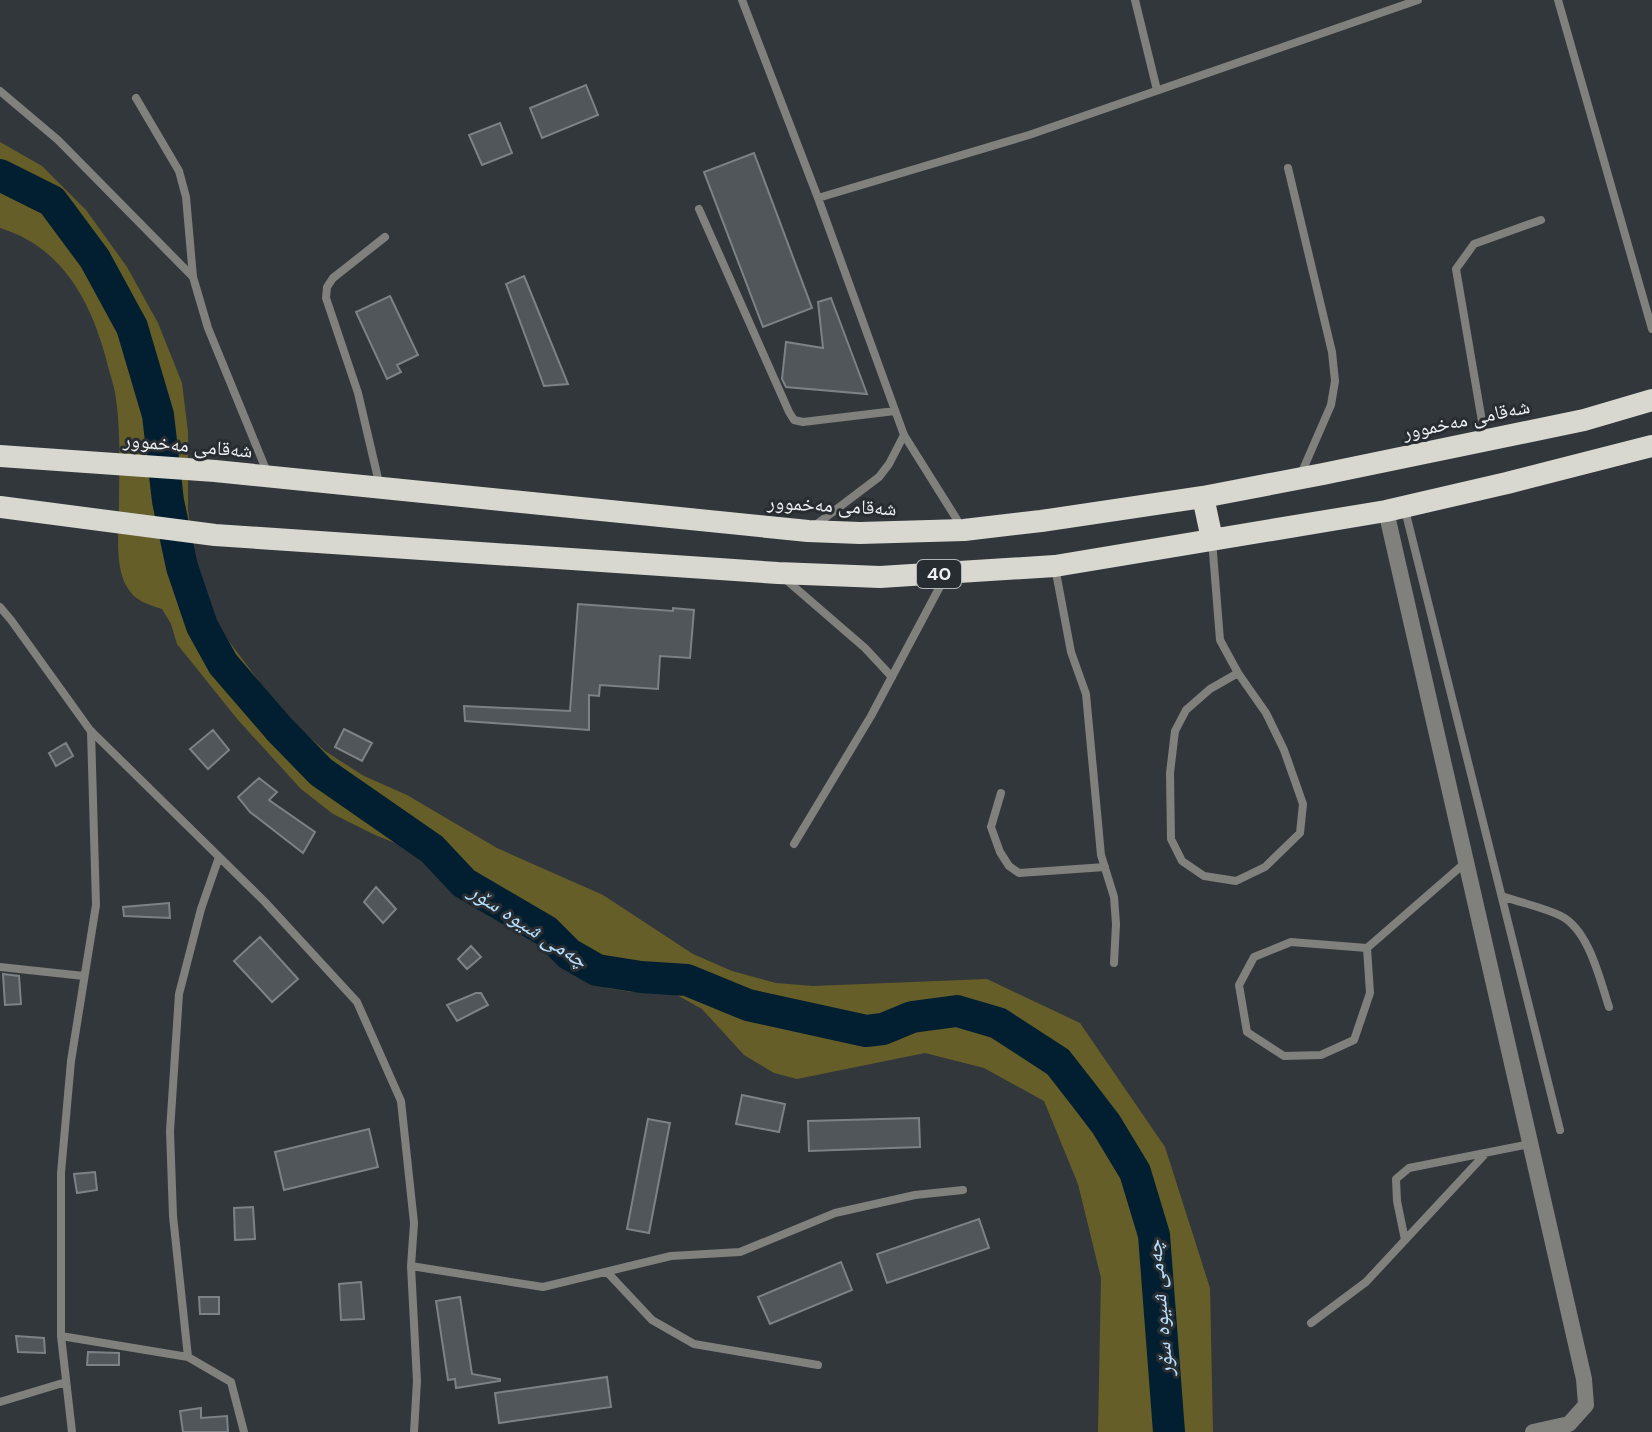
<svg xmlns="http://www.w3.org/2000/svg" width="1652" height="1432" font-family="'DM Sans','Noto Naskh Arabic',sans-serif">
<rect width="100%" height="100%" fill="#32373b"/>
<path fill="#665e28" d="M0 142 42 166 86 210 127 267 158 323 182 383 188 432V510L196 574 207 604 228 640 261 684 299 728 325 751 364 776 407 795 497 848 603 895 693 954 732 971 776 983 813 986 987 979 1080 1023 1165 1147 1210 1288 1213 1432H1098L1101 1278 1078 1184 1044 1101 984 1068 925 1053 797 1079 774 1073 744 1055 702 1009 677 995 657 989 631 992 607 988 575 975 553 954 527 937 490 917 459 892 431 864 405 847 375 835 333 814 301 789 238 720 177 644 171 624 162 609C147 604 135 601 127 587 114 566 119 527 119 503 119 469 121 433 116 399 115 390 112 380 109 370 94 308 66 248 0 228Z"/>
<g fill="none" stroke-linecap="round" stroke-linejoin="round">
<path stroke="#021f31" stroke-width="32" d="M0 175 52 201 95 259 132 327 158 415 168 501 182 567 202 626 223 664 280 730 321 772 432 849 464 883 546 931 569 954 597 970 641 977 687 980 748 1005 866 1031 883 1029 912 1017 957 1011 998 1023 1058 1062 1083 1094 1106 1124 1135 1172 1154 1235 1169 1432"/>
</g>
<path fill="#50565a" stroke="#7c8286" stroke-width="2" d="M586 85 598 115 542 138 530 108Z
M500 123 512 153 482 165 469 135Z
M754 153 812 308 763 327 704 172Z
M524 276 568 384 544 386 506 284Z
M390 296 418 355 397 365 401 372 387 379 356 312Z
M831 298 867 394 786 387 782 379 786 342 823 348 818 302Z
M578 604 673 611V608L694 610 690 658 660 656 658 689 600 685 599 696 589 695V730L465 721 464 706 570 711Z
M344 729 372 743 362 761 335 747Z
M213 730 229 750 208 769 190 749Z
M66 743 73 756 56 766 49 753Z
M259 778 277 792 269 800 315 832 303 853 250 812 238 797Z
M376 887 396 909 383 923 364 902Z
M169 903 170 918 124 916 123 907Z
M260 937 298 979 272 1002 234 961Z
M471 946 481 957 467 969 458 959Z
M3 974 19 976 21 1004 5 1005Z
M476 993H481L488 1005 457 1021 447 1005Z
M742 1095 785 1104 779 1132 736 1124Z
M919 1118 920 1147 809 1151 808 1121Z
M648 1119 670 1123 649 1233 627 1229Z
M369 1129 378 1167 284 1190 275 1152Z
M95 1172 97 1190 77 1193 74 1174Z
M253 1207 255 1239 235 1240 234 1208Z
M979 1219 989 1248 887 1283 877 1254Z
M841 1262 852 1290 770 1324 758 1297Z
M361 1282 364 1319 341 1320 339 1284Z
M199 1297H219V1314H200Z
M460 1297 472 1374 500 1379V1381L456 1388 455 1379 448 1380 436 1301Z
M16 1336 44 1338 45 1353 18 1352Z
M88 1352 119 1353V1365H87Z
M607 1377 611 1407 499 1423 495 1393Z
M201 1408V1418L227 1416 228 1432H183L180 1411Z"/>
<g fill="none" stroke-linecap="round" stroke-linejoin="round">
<path stroke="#80807d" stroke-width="8" d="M742 0 818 198 904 435 961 526
M1135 0 1157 90
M1558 0 1652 329
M0 91 58 140 193 277
M136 98 179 171 186 197 193 277 208 328 267 472
M1288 168 1332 352 1335 381 1331 405 1301 474
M818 198 1029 135 1418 0
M699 209 789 412 794 420 803 422 895 411
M1485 439 1456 269 1474 244 1541 220
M380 487 358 393 326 298 327 287 333 278 385 237
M1405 510 1560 1130
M813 527 879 477 889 464 904 435
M1212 540 1220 640 1238 673 1266 713 1284 750 1303 804 1300 833 1265 867 1236 881 1204 876 1182 861 1171 839 1170 773 1175 731 1186 710 1210 689 1238 673
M1055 567 1071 652 1086 694 1101 855 1114 897 1116 924 1114 963
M784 578 865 648 892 677
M0 607 11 620 90 730 265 902 357 1002 401 1101 414 1223 411 1266 417 1381 414 1432
M1001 793 991 827 1000 852 1009 866 1019 873 1105 867
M794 844 871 716 945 577
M1502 896C1521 903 1543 907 1561 916 1589 930 1600 980 1609 1007
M1367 948 1291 942 1254 957 1239 985 1247 1032 1284 1056 1321 1055 1354 1040 1370 993 1367 948 1466 862
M0 967 84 976
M1405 1240 1397 1201 1396 1179 1409 1168 1530 1144
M411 1266 543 1287 671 1256 740 1252 835 1213 915 1195 963 1190
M607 1272 652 1320 694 1344 818 1365
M1311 1323 1366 1282 1486 1153
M61 1336 188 1357 231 1382 244 1432
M188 1357 173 1216 170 1131 179 994 201 909 219 857
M0 1402 66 1382
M72 1432 61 1336V1173L71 1061 96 905 91 731"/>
<path stroke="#80807d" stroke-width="16" d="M1386 511 1584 1379 1586 1405 1569 1424 1533 1432"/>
<path stroke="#d8d8d1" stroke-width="22" d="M0 456 215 471 808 531 860 533 964 530 1041 521 1203 497 1323 474 1584 420 1652 400
M1203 497 1212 539
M0 507 215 535 778 573 880 577 1055 566 1386 511 1507 483 1652 446"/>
</g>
<g text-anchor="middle" stroke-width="6" stroke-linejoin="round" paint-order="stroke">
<rect fill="#282d31" stroke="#b2b6b9" stroke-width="2" x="917" y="560" width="44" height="28" rx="6"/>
<g font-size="18" font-weight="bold" fill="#edf1f3">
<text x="939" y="580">40</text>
</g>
<g font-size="20" fill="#edf1f3" stroke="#282d31">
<text transform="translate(1466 419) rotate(-12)" y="7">شەقامی مەخموور</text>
<text transform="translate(188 445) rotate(5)" y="7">شەقامی مەخموور</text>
<text transform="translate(832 505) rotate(3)" y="7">شەقامی مەخموور</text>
</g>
<g font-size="22" font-style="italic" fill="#b6e0ff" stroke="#282d31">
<text transform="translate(529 925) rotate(33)" y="8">چەمی شیوە سۆر</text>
<text transform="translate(1159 1308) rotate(-95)" y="8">چەمی شیوە سۆر</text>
</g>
</g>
</svg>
